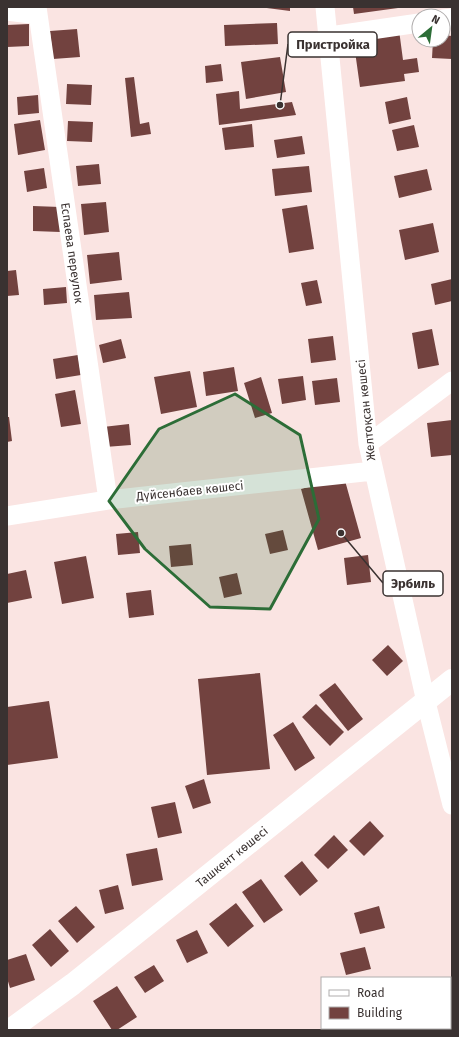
<svg xmlns="http://www.w3.org/2000/svg" width="459" height="1037" font-family="'Fira Sans',sans-serif">
<rect width="100%" height="100%" fill="#fae4e2"/>
<path fill="#72423f" d="M259 7H290V11Z
M353 7H398V8L354 14Z
M277 23 278 44 225 46 224 25Z
M29 24V46L7 47V25Z
M77 29 80 57 53 59 50 31Z
M399 30 403 60 417 58 419 72 404 74 405 81 360 87 353 37Z
M443 35 452 36V59L432 58 433 40H443Z
M280 57 286 92 246 99 241 62Z
M221 64 223 81 206 83 205 66Z
M134 77 140 124 149 122 151 134 131 137 125 78Z
M67 84 92 85 91 105 66 104Z
M239 91 240 109 292 102 296 115 219 125 216 94Z
M38 95 39 113 18 115 17 97Z
M407 97 411 119 389 124 385 102Z
M40 120 45 150 18 155 14 124Z
M68 121 93 122 92 142 67 141Z
M252 124 254 147 225 150 222 128Z
M414 125 419 147 397 151 392 130Z
M302 136 305 154 277 158 274 140Z
M99 164 101 184 78 186 76 166Z
M309 166 312 192 275 196 272 169Z
M44 168 47 188 27 192 24 171Z
M427 169 432 190 399 198 394 176Z
M106 202 109 232 84 235 81 204Z
M307 205 314 249 289 253 282 209Z
M33 206 60 207V232L33 231Z
M433 223 439 252 405 260 399 230Z
M119 252 122 280 90 284 87 255Z
M16 270 19 295 7 296V271Z
M452 279V301L435 305 431 284Z
M317 280 322 303 306 306 301 283Z
M66 287 67 303 44 305 43 289Z
M129 292 132 318 96 320 94 295Z
M432 329 439 365 418 369 412 333Z
M333 336 336 360 311 363 308 339Z
M121 339 126 358 103 363 99 345Z
M78 355 81 375 56 379 53 359Z
M234 367 238 391 206 396 203 372Z
M190 371 197 407 161 414 154 377Z
M303 376 306 400 282 404 278 379Z
M261 377 272 413 255 418 244 383Z
M337 378 340 402 315 405 312 381Z
M75 390 81 424 61 427 55 394Z
M7 417H9L12 441 7 442Z
M452 420V455L431 457 427 423Z
M129 424 131 445 105 447 103 427Z
M344 477 361 538 318 550 301 489Z
M283 530 288 550 270 554 265 534Z
M138 532 140 553 118 555 116 534Z
M191 544 193 565 171 567 169 546Z
M368 555 371 582 347 585 344 558Z
M86 556 94 598 62 604 54 562Z
M26 570 32 598 7 603V574Z
M237 573 242 594 224 598 219 577Z
M151 590 154 615 129 618 126 593Z
M388 645 403 661 387 676 372 660Z
M260 673 270 769 207 775 198 679Z
M335 683 363 719 348 731 319 695Z
M49 701 58 758 7 765V707Z
M316 704 344 732 330 746 302 717Z
M293 722 315 758 295 771 273 735Z
M204 779 211 803 193 809 185 786Z
M175 802 182 833 158 838 151 807Z
M370 821 384 836 364 856 349 841Z
M334 835 348 850 328 869 314 855Z
M157 848 163 880 132 886 126 854Z
M302 861 318 881 300 896 284 876Z
M261 879 283 910 264 923 242 892Z
M118 885 124 909 105 914 99 890Z
M236 903 254 926 228 947 209 924Z
M76 906 95 927 77 943 58 921Z
M379 906 385 928 360 934 354 913Z
M50 929 69 951 51 967 32 945Z
M197 930 208 953 187 963 176 940Z
M365 947 371 969 346 975 340 953Z
M26 954 35 980 10 988 7 978V960Z
M154 965 164 981 145 993 134 977Z
M117 986 137 1017 117 1030H112L93 1001Z
M378 1028H415L416 1030H378Z"/>
<g fill="none" stroke-linecap="round" stroke-linejoin="round">
<path stroke="#fff" stroke-width="19" d="M37 7 108 500
M325 7 368 444 426 702 452 805
M7 11 38 15
M443 19 452 18
M330 36 419 23
M368 444 452 381
M7 516 108 500 373 471"/>
<path stroke="#fff" stroke-width="22" d="M10 1030 73 984 452 680"/>
</g>
<path fill="#2c6d37" fill-opacity="0.2" stroke="#2c6d37" stroke-width="3" stroke-linejoin="round" d="M235 394 300 435 319 519 270 609 210 607 145 549 109 501 159 429Z"/>
<g text-anchor="middle" stroke-width="4" stroke-linejoin="round" paint-order="stroke">
<g font-size="12" fill="#3a3231" stroke="#fff">
<text transform="translate(72 253) rotate(82)" y="4">Еспаева переулок</text>
<text transform="translate(366 410) rotate(-96)" y="4">Желтоқсан көшесі</text>
<text transform="translate(190 491) rotate(-6)" y="4">Дүйсенбаев көшесі</text>
<text transform="translate(232 857) rotate(-39)" y="4">Ташкент көшесі</text>
</g>
</g>
<path fill="none" stroke="#3a3231" stroke-width="1.5" d="M280 105L288 44M341 533L383 583"/>
<g fill="#3a3231" stroke="#fff" stroke-width="1.5">
<circle cx="280" cy="105" r="4"/>
<circle cx="341" cy="533" r="4"/>
</g>
<g fill="#fff" stroke="#3a3231" stroke-width="1.5">
<rect x="288" y="32" width="89" height="25" rx="4"/>
<rect x="383" y="571" width="60" height="25" rx="4"/>
</g>
<g font-size="13" text-anchor="middle" font-weight="bold" fill="#3a3231">
<text x="333" y="49">Пристройка</text>
<text x="413" y="588">Эрбиль</text>
</g>
<rect width="459" height="1037" fill="none" stroke="#3a3231" stroke-width="16"/>
<rect x="321" y="977" width="130" height="52" fill="#ffffff" stroke="#b0adad"/>
<rect x="329" y="990" width="20" height="6" fill="#ffffff" stroke="#b0adad"/>
<text x="357" y="997" font-size="12" fill="#3a3231">Road</text>
<rect x="329" y="1007" width="20" height="12" fill="#72423f" stroke="#b0adad"/>
<text x="357" y="1017" font-size="12" fill="#3a3231">Building</text>
<g transform="translate(431 28) rotate(29)"><circle r="19" fill="#ffffff" stroke="#b0adad"/>
<path d="M0-3L7 15L0 10L-7 15Z" fill="#2c6d37"/>
<text y="-6" font-size="11" font-weight="bold" text-anchor="middle" fill="#3a3231">N</text>
</g>
</svg>
